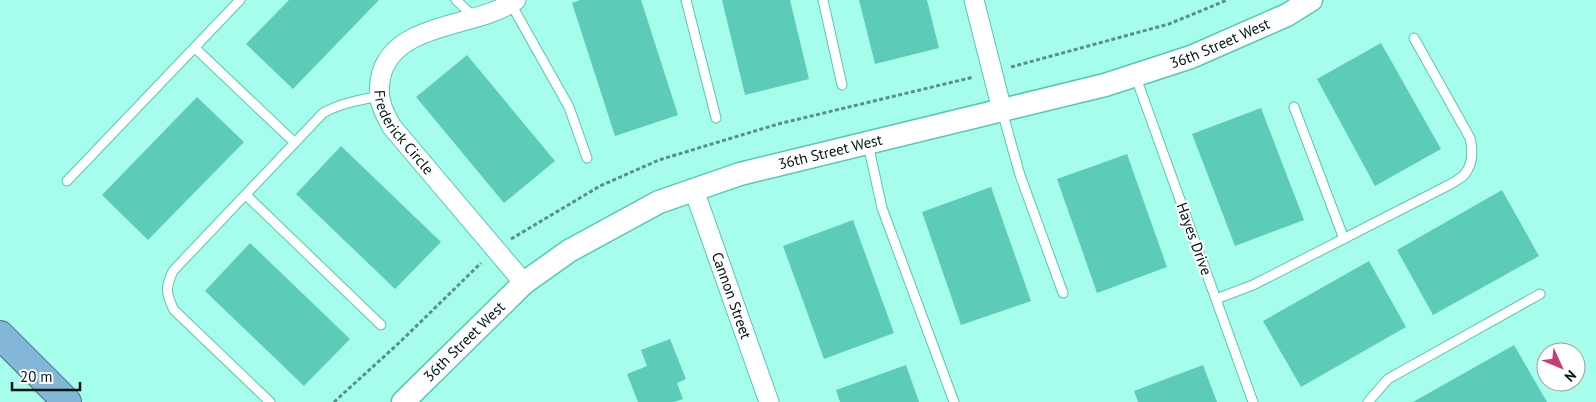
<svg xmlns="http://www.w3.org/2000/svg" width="1596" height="402" font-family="'PT Sans',sans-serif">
<rect width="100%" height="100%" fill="#a7fdeb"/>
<path fill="#5cccb9" d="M289 0H379L293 89 246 44Z
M580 0H641L678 115 615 136 572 3Z
M722 0H790L809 79 745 95Z
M859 0H927L939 48 875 64Z
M1381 43 1441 149 1375 186 1317 79Z
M467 55 555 161 504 203 416 97Z
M197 97 244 142 148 240 102 195Z
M1261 108 1304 220 1235 246 1192 134Z
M341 146 441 242 395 289 296 194Z
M1127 154 1167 267 1097 293 1057 179Z
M991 187 1031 301 961 325 922 212Z
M1502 190 1539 256 1433 315 1397 250Z
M853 220 894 333 824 359 783 246Z
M250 243 350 339 304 386 205 291Z
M1369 261 1406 327 1301 387 1263 321Z
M670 339 686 379 677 383 683 399 674 402H638L627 374 647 366 641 350Z
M1514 345 1547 402H1413Z
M906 365 919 402H840L836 390Z
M1203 365 1217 402H1138L1134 391Z"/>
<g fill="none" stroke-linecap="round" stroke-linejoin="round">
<defs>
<path id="service" d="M456 0 474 17
M686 0 716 118
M823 0 842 85
M511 4 569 107 587 158
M195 48 295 143
M1135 75 1253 402
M1294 107 1344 239
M1002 111 1020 175 1063 293
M868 144 882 208 954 402
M67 181 240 0
M246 195 381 325
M1216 299 1253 285 1445 187C1451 184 1458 180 1463 176 1473 166 1473 151 1470 138L1414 38
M270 402 174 310C166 294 165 288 173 271L323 113C341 103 360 100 380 96
M1368 402 1388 379 1540 294"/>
<g id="minor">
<path id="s1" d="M516 0C477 28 399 21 382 72 379 82 378 96 382 106 384 113 388 120 392 127L524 283"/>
<path d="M974 0 1002 110"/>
<path id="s2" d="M694 190 769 402"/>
</g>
<g id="tertiary">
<path id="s3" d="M403 402 524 283 569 251 659 202 740 174 1105 85 1191 57 1287 15 1311 0"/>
</g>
<path id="trunk" d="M0 335 67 402"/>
</defs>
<use href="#service" stroke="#55c8b4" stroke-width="11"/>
<use href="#minor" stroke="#55c8b4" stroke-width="21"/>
<use href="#tertiary" stroke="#55c8b4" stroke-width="25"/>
<use href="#trunk" stroke="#42718c" stroke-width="30"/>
<path stroke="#599085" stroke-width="3" stroke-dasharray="4 2.5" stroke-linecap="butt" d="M1011 67 1169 24 1227 0
M511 239 600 186 659 160 778 124 974 77
M334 402 400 342 481 263"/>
<use href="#service" stroke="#fff" stroke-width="9"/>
<use href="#minor" stroke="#fff" stroke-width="19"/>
<use href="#tertiary" stroke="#fff" stroke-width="22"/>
<use href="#trunk" stroke="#84b6d8" stroke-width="28"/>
</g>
<g text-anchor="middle" stroke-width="4.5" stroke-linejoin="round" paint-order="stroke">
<g font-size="15" fill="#001511" stroke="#fff">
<text dy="5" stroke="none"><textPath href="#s3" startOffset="911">36th Street West</textPath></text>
<text dy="5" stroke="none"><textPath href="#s1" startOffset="225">Frederick Circle</textPath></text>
<text dy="5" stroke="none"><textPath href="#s3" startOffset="506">36th Street West</textPath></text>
<text transform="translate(1194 239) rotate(70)" y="5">Hayes Drive</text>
<text dy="5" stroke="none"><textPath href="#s2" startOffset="112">Cannon Street</textPath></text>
<text dy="5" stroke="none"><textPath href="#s3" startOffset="86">36th Street West</textPath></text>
</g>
</g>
<g transform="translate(1561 367) rotate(134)"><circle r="24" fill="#ffffff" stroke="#99a1a0"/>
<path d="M0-4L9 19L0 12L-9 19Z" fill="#c73d74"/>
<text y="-8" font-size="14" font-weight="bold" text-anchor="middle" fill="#001511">N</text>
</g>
<path d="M12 382v8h68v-8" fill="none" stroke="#001511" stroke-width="2.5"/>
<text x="20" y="382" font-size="15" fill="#001511" stroke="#ffffff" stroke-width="4" paint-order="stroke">20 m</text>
</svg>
